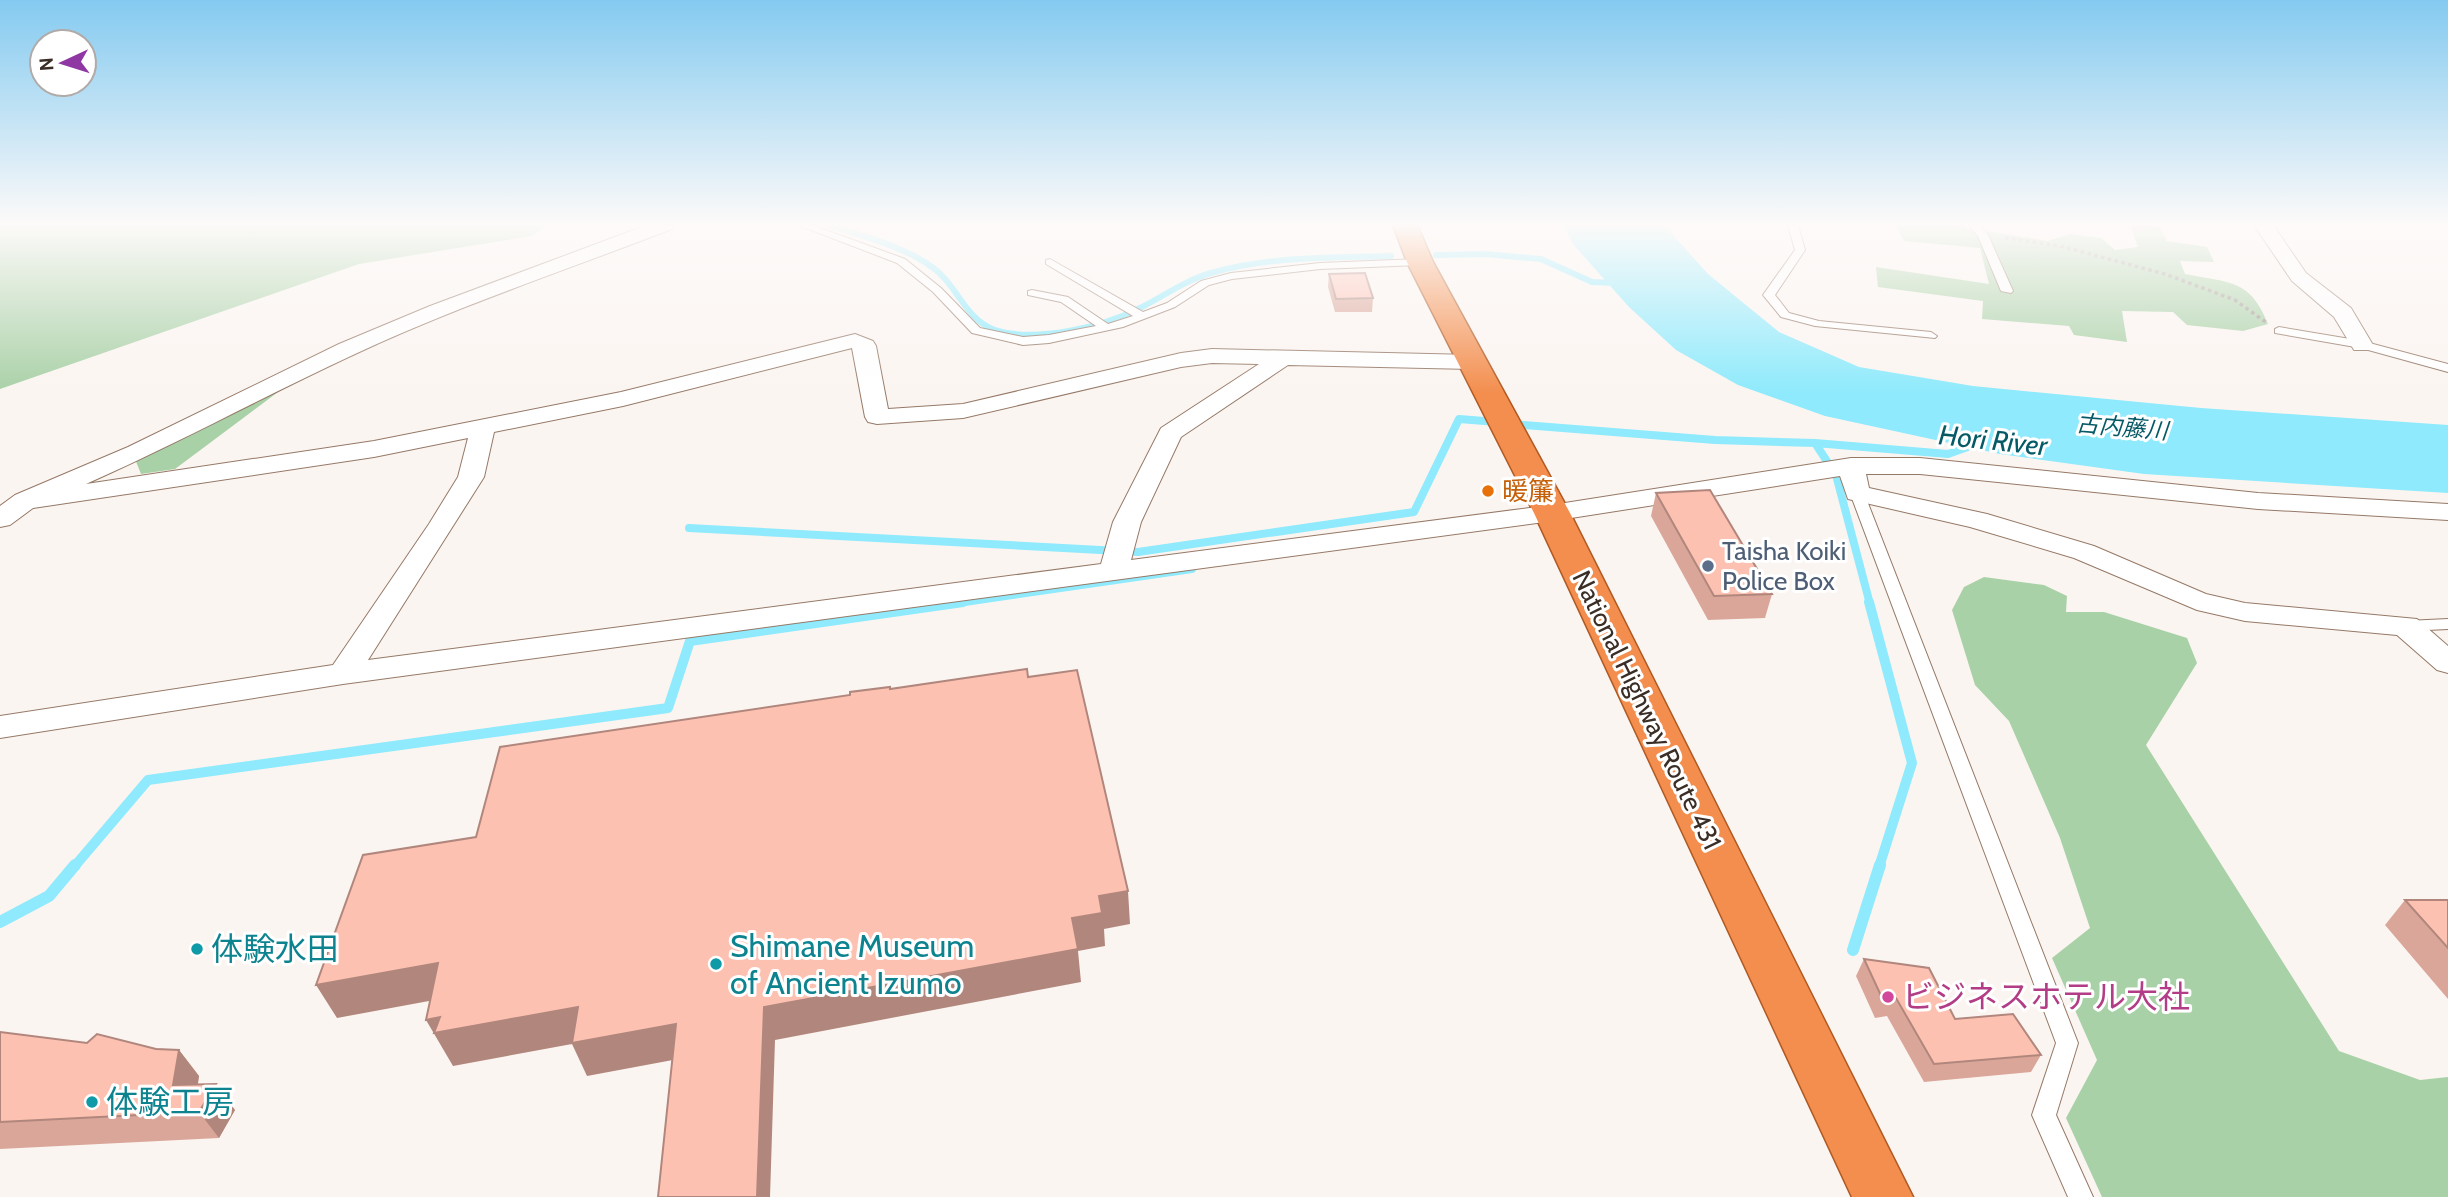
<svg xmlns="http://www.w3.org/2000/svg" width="2448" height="1197" font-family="Cabin,'Noto Sans JP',sans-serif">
<rect width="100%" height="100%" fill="#fbf5f1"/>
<path fill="#a9d1a7" d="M0 225H548L531 236 359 264 0 389Z
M1896 225H1964L1966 228 2048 241 2070 234 2101 238 2115 250 2138 247 2130 225 2159 226 2167 241 2207 247 2214 262 2180 261 2185 274C2228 283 2250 278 2268 324L2243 331 2187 325 2173 312 2122 311 2127 342 2074 335 2069 326 1982 319 1983 301 1878 287 1876 267 1989 284 1980 248 1904 241Z
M302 374 175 469 141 474 135 459Z
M1984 577 2044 585 2067 596 2066 612H2104L2187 638 2197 663 2146 745 2339 1051 2420 1080 2448 1077V1197H2102L2066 1118 2097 1060 2052 958 2090 928 2060 838 2009 721 1975 685 1952 610 1964 587Z"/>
<path fill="#8eeafc" d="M1564 225H1664L1708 274 1779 332 1859 367 1973 386 2201 408 2448 425V493L2144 474 2000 454 1825 416 1738 385 1676 350 1629 307 1572 243Z"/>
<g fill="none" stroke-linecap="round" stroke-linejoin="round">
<path stroke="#8eeafc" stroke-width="6" d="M829 225C863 237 902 245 932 267 957 284 965 320 995 330 1036 343 1103 327 1140 308 1164 296 1186 280 1211 273 1269 256 1331 258 1391 256
M1436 255 1485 254 1541 259 1592 282 1618 283"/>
<path stroke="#8eeafc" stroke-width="8" d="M1511 424 1715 440 1815 443
M689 528 1138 552 1414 512 1459 419 1497 422
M951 604 1192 569
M1870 604 1836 475 1815 443 1948 454 1976 444"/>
<path stroke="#8eeafc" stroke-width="10" d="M1869 602 1912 763 1879 867
M74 867 148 780 668 708 690 641 963 602"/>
<path stroke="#8eeafc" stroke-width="12" d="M0 922 49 896 75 865
M1853 950 1880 865"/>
<defs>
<path id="service" d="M798 225H812L905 259 941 288 980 328 1023 337 1049 335 1096 326 1061 302 1028 295V291L1032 290 1068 297 1108 324 1133 316 1046 264V260L1050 259 1143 312 1167 303 1201 281 1231 273 1320 263 1420 259 1425 262 1420 265 1320 269 1232 279 1209 285 1175 307 1123 327 1049 343 1023 345 972 333 933 292 897 263Z
M1788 225H1798L1805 250 1775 295 1789 313 1819 321 1931 332 1937 336 1935 338 1815 326 1781 317 1763 295 1795 250Z
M1969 225H1980L1988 235 2013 291 2011 293 2001 291 1978 236Z
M2279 327 2362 341 2448 364V372L2361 348 2275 333V329Z
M1857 489 1864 493 2078 1043 2056 1115 2093 1197H2068L2032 1115 2056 1043 1850 493Z
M2448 619V629L2406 631 2398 626 2406 621Z"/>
<path id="minor" d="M647 225H674L672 229C566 270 458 306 355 354 264 396 177 444 86 484L374 441 621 392 855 334 873 341 876 346 888 409 963 404 1181 353 1212 349 1472 355 1480 357 1483 362 1480 367 1472 369 1288 365 1181 437 1141 522 1131 560 1552 505 1851 458H1920L2258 493 2448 504V520L2258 509 1920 474H1866L1869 488 1987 514 2094 546 2206 594 2245 603 2417 619 2448 646V673L2437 670 2397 635 2245 621 2197 610 2074 558 1970 527 1848 499 1840 476 1552 521 343 684 0 738V716L333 665 429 524 458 477 468 438 374 457 33 508 10 525 0 527V506L15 495 128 447 339 344 430 306ZM852 348 865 417 868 422 877 424 963 418 1181 367 1212 363 1259 364 1161 428 1113 522 1101 564 368 660 484 477 494 432 623 406Z
M2254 225H2273L2306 273 2351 308 2373 345 2370 350H2354L2334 317 2292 281Z"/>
<path id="trunk" d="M1393 225H1417L1433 262 1570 513 1913 1197H1852L1534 513 1407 262Z"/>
</defs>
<use href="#service" stroke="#957967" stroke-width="2"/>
<use href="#minor" stroke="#957967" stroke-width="2"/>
<use href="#trunk" stroke="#b05a23" stroke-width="3"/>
<path stroke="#a29a94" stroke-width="3.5" stroke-dasharray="3.5 3.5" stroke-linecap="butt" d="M2005 238 2060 246 2165 274 2235 300 2267 323"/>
<use href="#service" fill="#fff" fill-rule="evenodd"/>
<use href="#minor" fill="#fff" fill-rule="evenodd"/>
<use href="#trunk" fill="#f38e4e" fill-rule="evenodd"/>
</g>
<path fill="#daa699" d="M1329 274 1373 298 1372 312H1335L1328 287Z
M1656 493 1772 594 1765 618 1708 620 1651 516Z
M2405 900H2448V999L2385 925Z
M1864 959 1955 1019 2041 1055 2031 1072 1924 1082 1887 1016 1875 1018 1856 976Z
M0 1032 87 1043 179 1050 199 1076 198 1084 235 1110 219 1138 0 1149Z"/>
<path fill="#b1877d" d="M1128 891 1130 924 1104 929 1105 946 1078 951 1081 982 775 1040 770 1197H757L764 1007 1072 918 1099 896Z
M438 963 456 996 337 1018 316 985Z
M578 1007 676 1024 689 1057 587 1076 572 1044 453 1066 426 1020 440 1017Z
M179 1050 199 1076 193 1111 173 1085Z
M216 1084 235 1110 219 1138 199 1112Z"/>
<path fill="#fdc1b2" stroke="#b1877d" stroke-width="2" d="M1365 273 1373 298 1336 299 1329 274Z
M1710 490 1772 594 1714 596 1656 493Z
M1027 669 1028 677 1077 670 1128 891 1099 896 1102 913 1072 918 1078 949 764 1007 757 1197H658L676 1024 572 1043 578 1007 434 1033 440 1017 426 1020 438 963 316 985 363 855 476 837 500 747 850 695V692L890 687V689Z
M2405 900H2448V948Z
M1864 959 1929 968 1955 1019 2013 1014 2041 1055 1934 1064 1896 998 1883 1000Z
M0 1032 87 1043 97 1034 156 1049 179 1050 173 1085 216 1084 199 1112 0 1122Z"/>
<linearGradient id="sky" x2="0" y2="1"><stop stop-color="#84caf0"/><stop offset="0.57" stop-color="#fdfaf9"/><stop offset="1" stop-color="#fdfaf9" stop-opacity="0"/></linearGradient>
<rect width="2448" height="393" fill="url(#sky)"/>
<circle fill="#e8710a" stroke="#fff" stroke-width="2.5" cx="1488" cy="491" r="7"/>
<circle fill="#5c6f8a" stroke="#fff" stroke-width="2.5" cx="1708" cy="566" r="7"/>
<g fill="#0f9aa8" stroke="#fff" stroke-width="2.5">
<circle cx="197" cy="949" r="7"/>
<circle cx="716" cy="964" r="7"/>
<circle cx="92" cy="1102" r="7"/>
</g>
<circle fill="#d1479c" stroke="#fff" stroke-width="2.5" cx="1888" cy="997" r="7"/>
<g text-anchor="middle" stroke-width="6" stroke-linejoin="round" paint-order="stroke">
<g font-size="23" font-style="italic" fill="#065a66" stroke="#fff">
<text transform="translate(2122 427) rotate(5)" y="8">古内藤川</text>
</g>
<g font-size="26" fill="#c56008" stroke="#fff" text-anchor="start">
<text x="1502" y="500">暖簾</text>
</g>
<g font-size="26" fill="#4e5e75" stroke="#fff" text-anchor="start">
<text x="1722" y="560">Taisha Koiki<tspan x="1722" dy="30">Police Box</tspan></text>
</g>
<g font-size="26" fill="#3a2e26" stroke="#fff">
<text transform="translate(1647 710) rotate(64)" y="9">National Highway Route 431</text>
</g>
<g font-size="28" font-style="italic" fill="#065a66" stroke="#fff">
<text transform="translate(1993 440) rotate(6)" y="10">Hori River</text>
</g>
<g font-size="32" fill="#0d838f" stroke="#fff" text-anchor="start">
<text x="730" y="957">Shimane Museum<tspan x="730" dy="37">of Ancient Izumo</tspan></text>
<text x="211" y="960">体験水田</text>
<text x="106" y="1113">体験工房</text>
</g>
<g font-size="32" fill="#b23c85" stroke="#fff" text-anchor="start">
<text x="1902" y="1008">ビジネスホテル大社</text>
</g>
</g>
<g transform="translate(63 63) rotate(266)"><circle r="33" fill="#ffffff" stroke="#b0aba8" stroke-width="2"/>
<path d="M0-5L12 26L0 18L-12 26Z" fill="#8f37a3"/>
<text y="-10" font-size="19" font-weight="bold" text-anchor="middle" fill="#3a2e26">N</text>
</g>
</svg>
